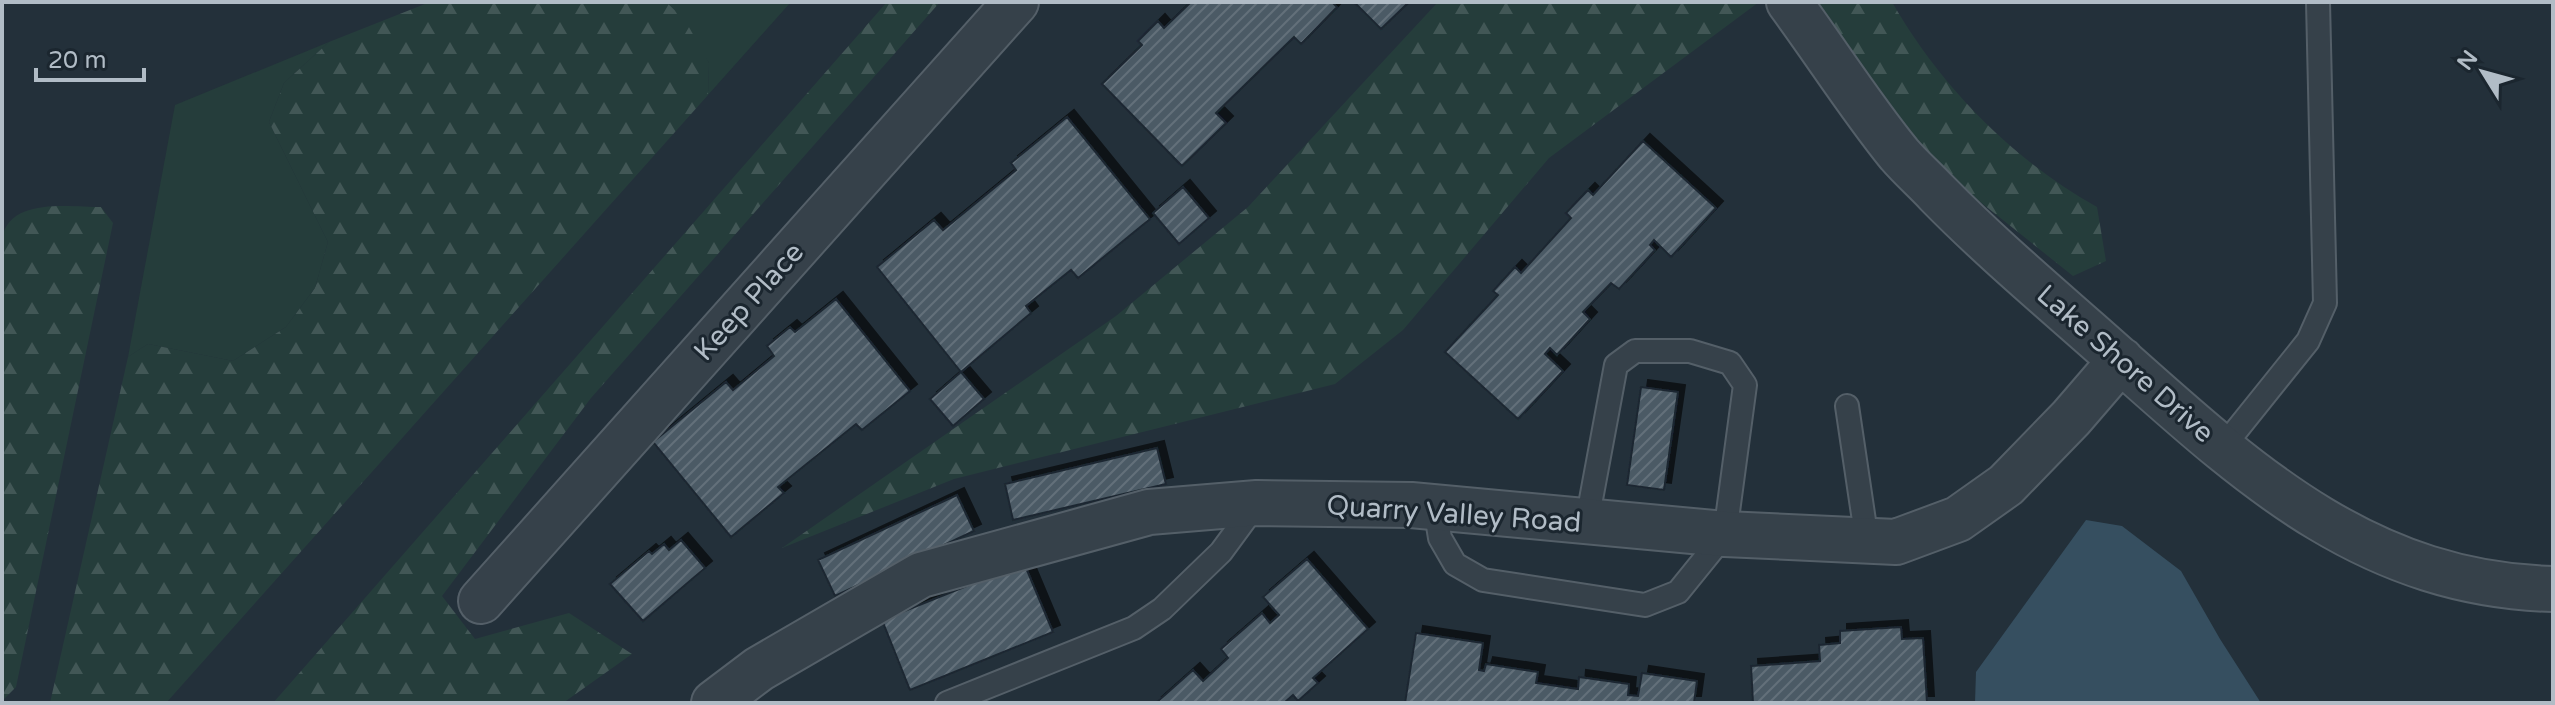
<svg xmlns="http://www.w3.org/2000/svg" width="2555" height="705" font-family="'Varela Round',sans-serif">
<defs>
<pattern id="forest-firs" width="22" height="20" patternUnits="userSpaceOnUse" patternTransform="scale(2)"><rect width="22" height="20" fill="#253d3b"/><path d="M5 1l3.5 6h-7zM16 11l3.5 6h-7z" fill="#425756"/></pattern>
<pattern id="building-hatch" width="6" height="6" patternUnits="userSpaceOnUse" patternTransform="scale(2)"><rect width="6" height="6" fill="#4b5a65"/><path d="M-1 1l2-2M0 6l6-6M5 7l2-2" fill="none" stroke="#63707a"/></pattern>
<filter id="shadow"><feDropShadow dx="7" dy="-7" stdDeviation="0" flood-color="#0009"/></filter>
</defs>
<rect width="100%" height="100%" fill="#23303a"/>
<path fill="#253d3b" d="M666 2H791L708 95 709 63Z
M329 42 284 83 269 122 328 242 315 288 286 327 233 361 148 344 128 357 175 105Z"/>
<path fill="url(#forest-firs)" d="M430 2H666L685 20 709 63 708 95 166 703H50L128 357 148 344 233 361 286 327 315 288 328 242 269 122 284 83 329 42Z
M887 2H940L591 398 442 596 475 639 569 613 632 654 563 703H273Z
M1438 2H1759L1549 158 1403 330 1335 384 954 479 782 548 1116 316 1248 207Z
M1817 2H1892C1940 86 2013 160 2097 207L2106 261 2073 276 1954 181 1912 139Z
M101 207 113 223 16 687 2 701V238C10 197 69 207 101 207Z"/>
<path fill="#364f60" d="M2086 520 2122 526 2181 571 2220 639 2261 703H1975L1976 672Z"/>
<path fill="url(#building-hatch)" stroke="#1d2831" stroke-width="2" filter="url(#shadow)" d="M1191 2H1332L1337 7 1301 44 1294 37 1216 113 1226 123 1182 166 1102 84 1142 45 1138 41 1158 21 1164 28Z
M1357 2H1409L1381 29 1355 3Z
M1067 117 1150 219 1078 278 1071 270 1026 306 1031 313 961 372 877 267 934 220 943 230 1016 170 1011 163Z
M1643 141 1716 208 1671 257 1654 240 1650 245 1655 250 1619 289 1611 283 1583 312 1590 319 1557 355 1550 348 1545 354 1563 371 1518 419 1445 352 1498 295 1493 291 1515 267 1521 273 1571 218 1566 213 1588 190 1593 195Z
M1183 187 1209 218 1179 244 1153 213Z
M836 299 910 391 862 430 856 424 778 487 784 493 731 537 653 442 726 382 733 390 774 356 767 346 790 327 795 332Z
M961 372 984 399 953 426 930 399Z
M1641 387 1678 392 1664 490 1627 485Z
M1157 448 1166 484 1013 520 1005 484Z
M957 495 974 531 835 596 818 560Z
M681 540 705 568 643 621 610 584 649 551 652 554 664 544 669 550Z
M1307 559 1368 629 1313 678 1318 683 1298 701 1293 695 1284 703H1156L1193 670 1203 681 1228 658 1221 649 1262 613 1270 623 1279 615 1263 597Z
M1024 563 1053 632 910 690 882 620Z
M1901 627 1902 639 1923 638 1927 703H1753L1751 666 1820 661 1819 645 1840 643V631Z
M1416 633 1483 643 1479 670 1484 671 1486 664 1538 672 1536 683 1578 689 1579 677 1629 684 1628 695 1638 696 1642 673 1697 681 1694 703H1405Z"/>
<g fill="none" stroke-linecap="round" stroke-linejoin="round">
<defs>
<path id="lane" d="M1847 406 1867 541
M2223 447 2308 341 2325 303 2318 2
M1435 507 1440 538 1455 564 1483 580 1645 605 1678 592 1725 534 1745 385 1730 363 1690 351H1635L1616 365 1587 521
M947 703 1134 628 1162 609 1221 552 1257 503"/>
<path id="street" d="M1789 2C1826 52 1860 106 1899 154 1911 168 1925 180 1937 193 1984 241 2034 284 2084 328 2227 453 2350 584 2553 589
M481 601 1016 2
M714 703 759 669 921 575 1149 512 1257 503 1411 505 1725 534 1896 542 1958 519 2006 485 2071 418 2121 360"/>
</defs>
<use href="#lane" stroke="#545f68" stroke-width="26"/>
<use href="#street" stroke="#545f68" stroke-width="48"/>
<use href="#lane" stroke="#36414a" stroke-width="22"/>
<use href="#street" stroke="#36414a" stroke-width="44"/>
</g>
<g text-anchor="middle" stroke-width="6" stroke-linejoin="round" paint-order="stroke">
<g font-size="28" fill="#b1bcc6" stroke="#1b262f">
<text transform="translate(748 301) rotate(-48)" y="10">Keep Place</text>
<text transform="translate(2126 363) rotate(41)" y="10">Lake Shore Drive</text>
<text transform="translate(1454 513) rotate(4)" y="10">Quarry Valley Road</text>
</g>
</g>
<rect width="2555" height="705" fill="none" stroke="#b1bcc6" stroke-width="8"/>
<g transform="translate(2483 72) rotate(307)" stroke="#1b262f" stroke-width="6" paint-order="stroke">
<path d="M0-6L14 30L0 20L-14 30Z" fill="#b1bcc6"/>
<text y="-12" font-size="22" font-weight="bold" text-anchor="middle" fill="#b1bcc6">N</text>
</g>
<path d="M36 68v12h108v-12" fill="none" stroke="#b1bcc6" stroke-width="4"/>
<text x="48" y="68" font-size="24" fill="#b1bcc6" stroke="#1b262f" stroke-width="6" paint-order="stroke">20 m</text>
</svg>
